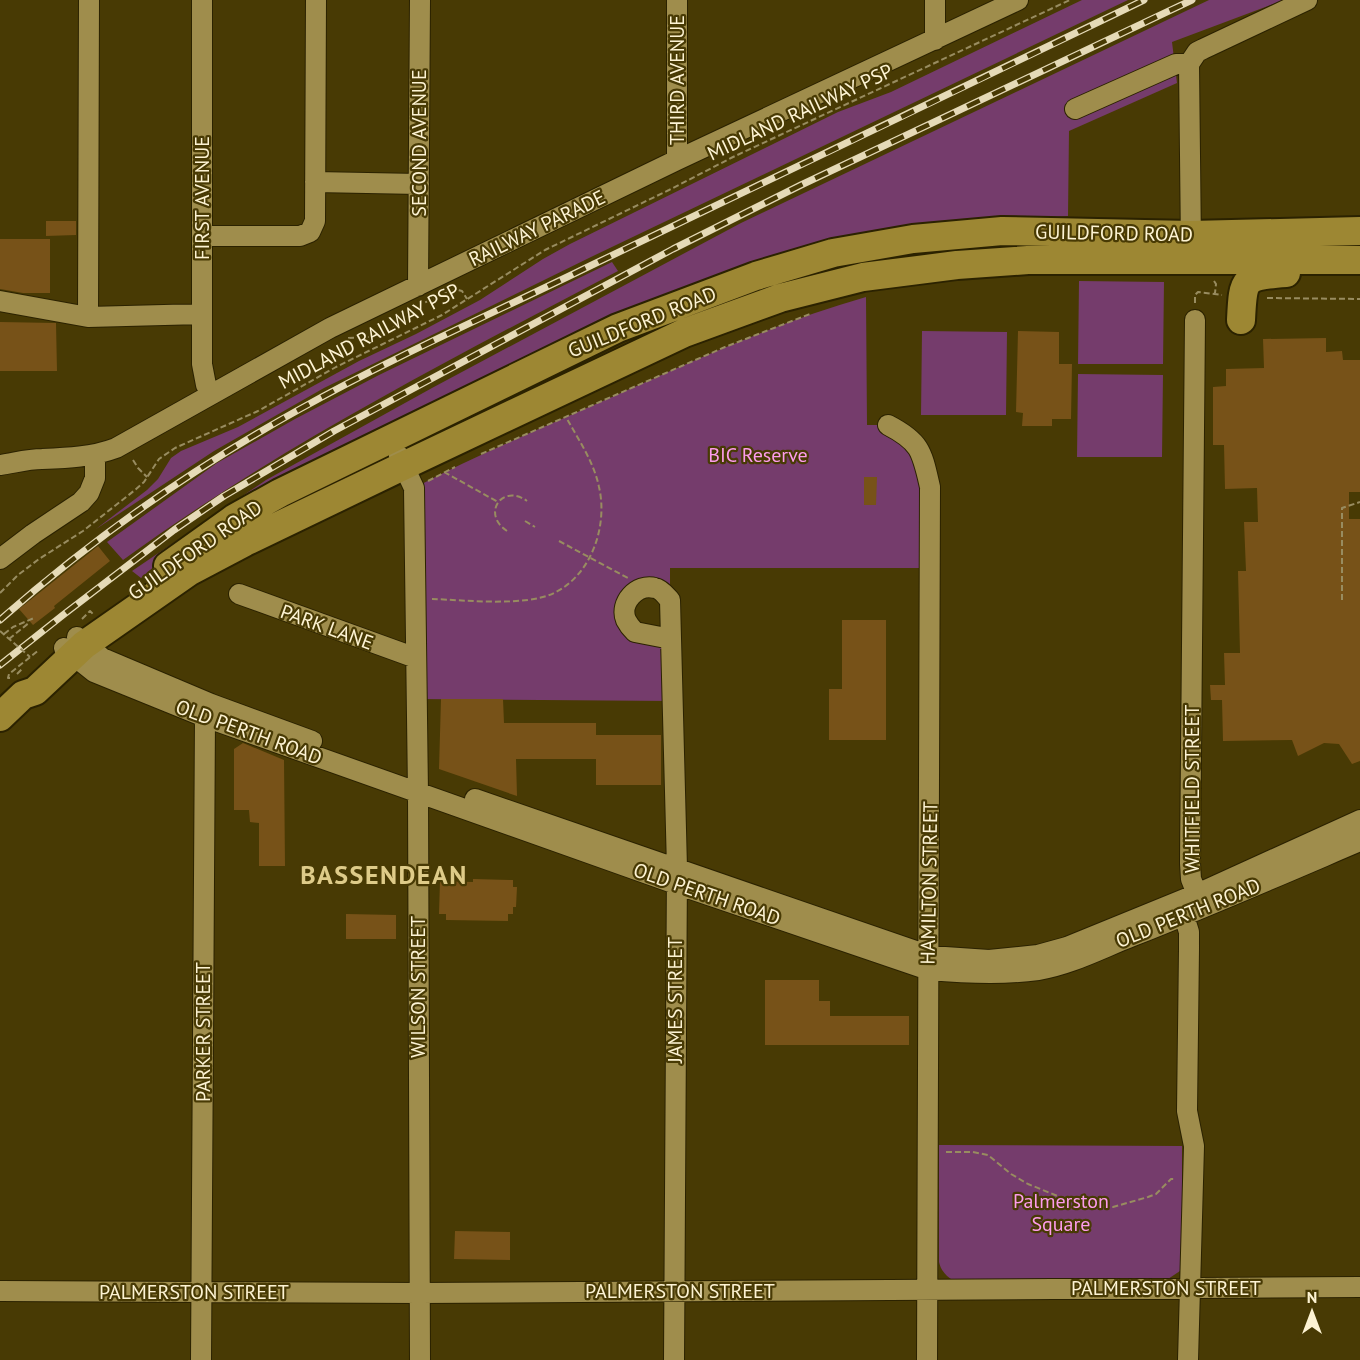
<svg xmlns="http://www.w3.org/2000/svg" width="1360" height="1360" font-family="'PT Sans',sans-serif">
<rect width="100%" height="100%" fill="#483a04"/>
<path fill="#753c6c" d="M1082 0H1128L591 257 324 388 214 451 96 529 147 490 158 479 171 458 181 451 238 427 359 361 416 334 480 300 543 259 570 244 838 112 891 92Z
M1209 0H1284L1172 42 1177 83 1069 131 1068 216 969 225 756 266 166 556 141 578 132 571 266 480 432 388 741 223Z
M612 262 618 271C449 360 277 448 123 560L107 542 217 463 295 419 379 375Z
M1079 281 1164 282 1163 364H1078Z
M866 297 867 425H888L923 455 930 568H670V600L644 587 625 619 671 639 673 701 417 699 414 488C479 454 546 426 612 397 695 360 778 322 866 297Z
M922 331 1007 332 1006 415H921Z
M1078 374 1163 375 1162 457H1077Z
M939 1145 1182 1146V1263L1180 1271 1168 1279 954 1281C946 1276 941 1271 939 1262Z"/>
<path fill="#775218" d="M46 221H76V235L46 236Z
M0 239H50V293H23L0 289Z
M0 322 56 323 57 371H0Z
M1018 331 1059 332V364H1072L1071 419H1052V426H1022L1023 413 1016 412Z
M1326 338V352L1342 351 1343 360H1360V492H1349V519H1360V761L1352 764 1339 744 1324 743 1298 756 1292 740 1223 741 1222 700H1211L1210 685H1225L1224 653H1240L1238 571H1246L1244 522H1258L1257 488 1225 489 1224 445H1213V387L1226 386V369L1264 368 1263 339Z
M864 477H877L876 505H864Z
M98 546 110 561 54 606 55 608 33 625 19 609Z
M842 620H886V740H829V689H842Z
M441 699H503L504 723H596V735H661V785H596V759H516L517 796 439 769Z
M243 743 284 760 285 866H259V823L250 822 249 810H234V749Z
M473 879 513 880V887H517L516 907H513V914H508V921L446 920V914H439L440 881 473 882Z
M346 914 396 915V939H346Z
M765 980H819V1001H830V1016H909V1045H765Z
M455 1231 510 1232V1260L454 1259Z"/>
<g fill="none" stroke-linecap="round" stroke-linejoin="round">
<defs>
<path id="minor" d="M202 0V364L206 385 211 394
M935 0V40
M1189 64 1191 247
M1189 64 1197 52 1203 49 1307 0
M1075 109 1176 64H1189
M677 160V0
M315 182 419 184
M202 236H300L310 232 315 221 316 0
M418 286 420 0
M0 301 88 317 202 314
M88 317 89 0
M888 425C921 442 922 452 930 487L927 1360
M399 456 414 488 418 793 420 1360
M0 465C14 463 28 459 42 459 68 458 92 457 116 448L330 328 677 160 1018 0
M0 559 33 534 81 502 89 493 95 478V455
M239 594 416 658
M77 637 102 658 211 704 312 741
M671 639 635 632C632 629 628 624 626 620 619 603 637 583 655 588 661 589 666 596 670 600L677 868 674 1360
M64 648 94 672 205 717 676 884 929 970C964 973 1003 975 1038 970 1070 965 1102 948 1133 936 1209 906 1285 873 1360 841
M475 799 930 956 989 960 1038 955 1067 947 1197 894 1360 820
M0 1291 420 1293 1360 1287
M201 1360 205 717 210 707
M1188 1360 1194 1146 1187 1111 1189 949V932L1184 916 1197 894 1191 879 1190 863 1195 320"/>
<path id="highway" d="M1241 320C1243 278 1243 276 1286 273
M168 566 235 518 280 493 618 328 756 276 833 253 913 239 1002 231 1191 235 1360 231
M0 717 23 695 35 691 84 645 190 571 245 542 403 466 684 333 780 298 863 277 957 265 1028 260H1360"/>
</defs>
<use href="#minor" stroke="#2b2200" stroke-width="22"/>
<use href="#highway" stroke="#2b2200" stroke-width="32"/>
<path stroke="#988c60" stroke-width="2" stroke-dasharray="6 3" stroke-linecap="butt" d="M1214 281 1216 284 1215 293
M1267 298 1360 299
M1195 303V295L1198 292 1222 295
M417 306 455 289 462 291 467 299
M348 338 385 336 412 309
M481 454 725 347 810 314
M133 460 138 468 147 477
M444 472 498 502
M428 481 455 467
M525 521 535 527
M507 531C481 514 502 483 527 501
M559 541 628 578
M0 593 18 575 39 559 83 531 135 490 144 482 159 459 175 448 258 411 336 367 442 315 545 250 669 190 733 157 1070 0
M432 599C465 600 525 607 554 593 592 575 608 525 599 487 594 462 578 439 566 417
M1342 600V508L1360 502
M82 619 90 611 93 614
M4 634 13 627 34 618
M9 639 30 622
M17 674 22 669
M10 678H8L9 674 39 650
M946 1152H973L988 1155 1011 1174 1028 1184 1065 1199 1093 1206 1113 1207 1148 1197 1156 1194 1171 1179H1176"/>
<use href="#minor" stroke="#9f8d4c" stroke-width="20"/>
<use href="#highway" stroke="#9d8733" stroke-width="28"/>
<defs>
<path id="rail" d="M0 620C92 539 193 468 300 409 395 356 496 312 594 264 777 176 961 89 1144 0
M0 665 63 615 174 530 224 496 334 431 673 249 801 185 1192 0"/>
</defs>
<use href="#rail" stroke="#e5dab7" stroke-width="7"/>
<use href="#rail" stroke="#483a04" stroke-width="4.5" stroke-dasharray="14" stroke-linecap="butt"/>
<path stroke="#988c60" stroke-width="2" stroke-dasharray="6 3" stroke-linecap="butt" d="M0 631 30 657"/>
</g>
<g text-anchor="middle" stroke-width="4.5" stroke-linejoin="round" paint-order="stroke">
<g font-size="20" fill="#fdf3d3" stroke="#483a04">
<text transform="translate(677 80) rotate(-90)" y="7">THIRD AVENUE</text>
<text transform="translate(800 112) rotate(-25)" y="7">MIDLAND RAILWAY PSP</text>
<text transform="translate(419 143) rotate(-90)" y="7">SECOND AVENUE</text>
<text transform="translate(202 198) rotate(-90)" y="7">FIRST AVENUE</text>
<text transform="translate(537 228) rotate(-26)" y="7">RAILWAY PARADE</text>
<text transform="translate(1114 233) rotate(1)" y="7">GUILDFORD ROAD</text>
<text transform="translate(642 322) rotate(-22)" y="7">GUILDFORD ROAD</text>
<text transform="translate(369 336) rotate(-28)" y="7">MIDLAND RAILWAY PSP</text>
<text transform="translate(195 550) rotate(-35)" y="7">GUILDFORD ROAD</text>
<text transform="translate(327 627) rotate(20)" y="7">PARK LANE</text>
<text transform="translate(249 732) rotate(20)" y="7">OLD PERTH ROAD</text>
<text transform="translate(1192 789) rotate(-90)" y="7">WHITFIELD STREET</text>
<text transform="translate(929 883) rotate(-89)" y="7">HAMILTON STREET</text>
<text transform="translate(707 894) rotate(19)" y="7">OLD PERTH ROAD</text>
<text transform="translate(1188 913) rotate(-22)" y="7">OLD PERTH ROAD</text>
<text transform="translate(418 987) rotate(-90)" y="7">WILSON STREET</text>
<text transform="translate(675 1000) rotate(-90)" y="7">JAMES STREET</text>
<text transform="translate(203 1032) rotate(-90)" y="7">PARKER STREET</text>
<text x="1166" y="1295">PALMERSTON STREET</text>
<text x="680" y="1298">PALMERSTON STREET</text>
<text x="194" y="1299">PALMERSTON STREET</text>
</g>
<g font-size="20" fill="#fd9cec" stroke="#483a04">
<text x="758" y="462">BIC Reserve</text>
<text x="1061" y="1208">Palmerston<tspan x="1061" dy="23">Square</tspan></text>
</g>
<g font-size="26" font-weight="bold" letter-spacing="1.5" fill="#decb89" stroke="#483a04">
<text x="384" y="884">BASSENDEAN</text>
</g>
</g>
<g transform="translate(1312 1312)" stroke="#483a04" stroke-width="4.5" paint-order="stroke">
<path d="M0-4.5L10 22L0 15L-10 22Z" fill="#fdf3d3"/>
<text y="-9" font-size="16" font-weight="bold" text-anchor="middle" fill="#fdf3d3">N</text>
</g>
</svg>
